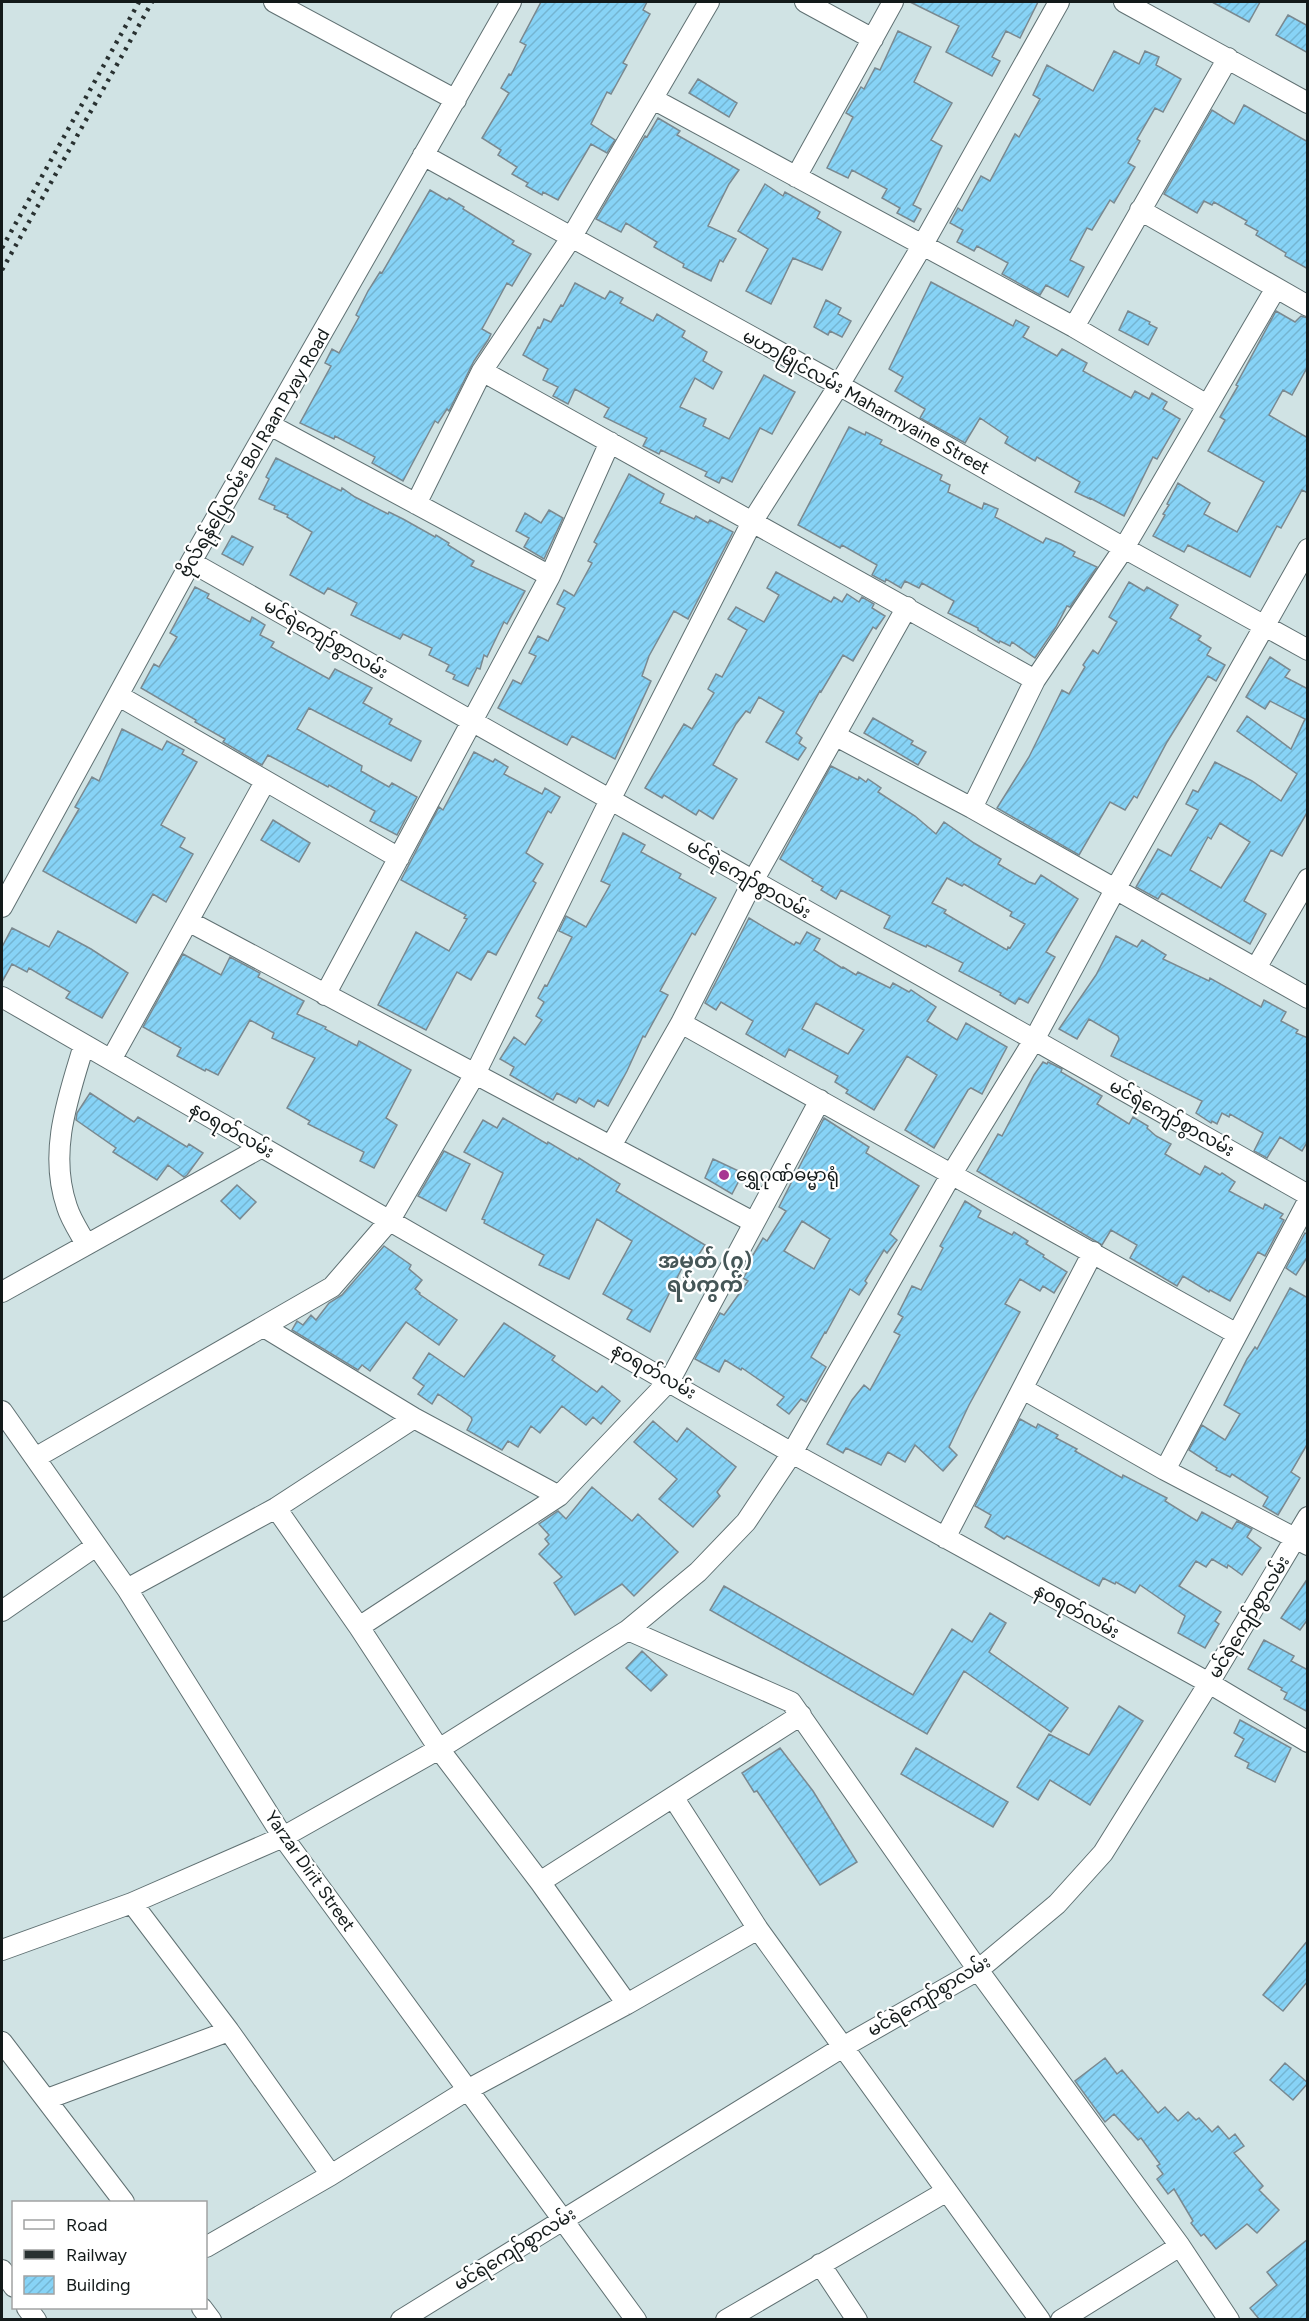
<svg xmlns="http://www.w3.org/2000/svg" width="1309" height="2321" font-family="Figtree,'Noto Sans Myanmar',sans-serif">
<defs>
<pattern id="building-hatch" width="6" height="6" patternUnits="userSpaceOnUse" patternTransform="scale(1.5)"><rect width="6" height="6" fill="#87d3f6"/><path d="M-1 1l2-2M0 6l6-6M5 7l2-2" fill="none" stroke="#74b5d2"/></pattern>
</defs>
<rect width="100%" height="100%" fill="#d0e3e4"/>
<path fill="url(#building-hatch)" stroke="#7a8990" stroke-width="1.5" fill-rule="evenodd" d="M541 2H647L643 10 650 14 623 63 627 65 611 94 607 92 591 124 615 140 607 153 591 144 558 200 543 192 542 195 526 186 528 183 512 174 517 167 498 155 501 150 482 138 509 93 501 88 509 74 511 75 526 45 520 42Z
M910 2H1038L1020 38 1006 31 992 57 1000 61 992 76 946 52 959 26Z
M1212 2H1260L1249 22Z
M1288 15 1308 26V53L1276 35Z
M898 31 931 47 914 82 952 103 931 140 942 146 913 205 921 209 914 222 897 213 900 208 882 198 887 189 852 170 848 178 827 168 853 117 846 113 861 87 864 89 875 68 880 70Z
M1114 51 1139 64 1145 51 1159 57 1156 65 1181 79 1163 112 1155 108 1137 139 1140 141 1128 163 1135 167 1114 203 1110 200 1092 230 1087 228 1070 260 1084 267 1068 297 1046 285 1040 295 1002 274 1008 263 977 246 974 251 957 242 963 230 950 223 958 208 962 211 981 176 990 181 1015 134 1019 137 1040 99 1033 95 1047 65 1093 91Z
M698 79 737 103 729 117 689 93Z
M1244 105 1308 142V269L1285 256 1286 253 1256 235 1258 231 1245 224 1247 221 1214 202 1212 205 1204 201 1197 213 1164 194 1212 110 1234 124Z
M658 118 680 131 677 135 739 170 729 184 708 226 736 239 723 262 720 260 711 281 683 267 684 264 654 247 657 242 626 223 621 232 596 219 645 136 647 137Z
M765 184 783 196 785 192 815 209 820 212 817 218 841 232 822 270 793 258 771 304 746 291 768 249 738 231Z
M430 190 447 200 449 198 464 207 463 209 514 241 512 244 531 254 512 286 507 283 482 329 491 334 488 340 474 361 449 411 447 409 438 423 435 421 403 481 372 463 375 457 335 436 334 439 300 423 331 366 325 363 332 349 339 353 359 317 356 315 368 291 380 272 382 273Z
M931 282 1013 326 1016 320 1029 327 1023 337 1057 356 1062 349 1087 363 1083 371 1131 398 1135 391 1149 399 1152 393 1167 402 1163 409 1180 419 1157 459 1153 457 1124 516 1090 498V499L1075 492 1080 482 1037 457 1035 461 1005 443 1008 437 980 418 965 443 920 418 925 409 895 391 903 377 889 369Z
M575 283 605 299 610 291 623 298 620 303 653 321 657 314 685 331 682 337 707 352 703 361 722 372 713 389 695 378 680 407 706 419 703 426 729 439 764 375 795 392 772 434 760 428 732 482 722 477 719 483 705 476 707 472 661 450 659 454 643 446 647 438 604 417 609 408 575 389 568 404 553 396 558 387 543 380 548 369 523 355 538 327 540 328 544 319 551 322 561 305 563 306Z
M826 300 841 308 838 314 851 321 842 337 830 331 828 335 814 327Z
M1128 311 1150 322 1149 324 1157 328 1148 345 1119 330Z
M1276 311 1295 322 1301 316 1308 318V366L1292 395 1283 390 1269 415 1308 438V493L1302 490 1281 528 1277 526 1250 577 1188 545 1184 552 1153 536 1165 515 1163 514 1169 505 1167 504 1178 483 1210 503 1204 514 1237 532 1264 482 1208 451 1225 420 1220 417 1238 386 1236 385Z
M849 427 865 435 866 432 882 440 880 444 942 475 940 480 950 485 948 492 982 509 984 503 998 509 995 517 1043 543 1046 538 1061 544 1075 552 1073 556 1097 567 1070 607 1067 606 1056 627 1035 658 1012 642 1010 646 1000 641 999 643 978 630V628L948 613 954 601 922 583 919 588 905 581 901 588 886 579 885 582 872 575 877 565 842 545 840 548 798 525Z
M276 458 341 491 342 488 355 497 388 514 389 512 403 519 435 537 436 535 449 543 448 545 474 561 471 566 525 591 507 624 504 622 487 657 484 655 480 669 477 668 468 686 453 679 455 675 446 671 449 665 429 655 432 648 403 634 400 639 351 615 357 603 328 588 324 594 290 575 312 532 287 517 288 515 274 509 275 506 259 499 269 479 266 477Z
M629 474 664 494 660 503 694 519 696 516 708 523 710 520 733 532 688 619 674 611 649 656 642 676 651 681 615 759 572 736 567 745 498 708 513 680 521 684 536 656 529 653 538 636 548 641 565 608 557 604 564 590 574 596 592 563 588 561 597 544 594 542Z
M549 510 563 518 544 559 524 547 529 538 516 531 525 513 541 523Z
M232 536 253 547 243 565 222 554Z
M776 572 831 602 834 597 842 602 847 594 859 602 862 597 874 604 872 608 885 616 876 629 873 627 853 661 843 655 821 692 820 691 796 733 802 738 799 743 806 748 798 760 766 742 784 712 759 697 750 713 746 711 736 724 713 765 737 779 713 819 699 810 696 815 664 795 662 798 645 788 684 724 692 729 714 693 708 689 716 674 722 677 747 630 728 619 736 607 764 622 779 595 767 588Z
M1129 582 1144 591 1147 587 1178 605 1170 618 1201 636 1198 640 1211 648 1207 655 1225 665 1216 681 1208 676 1167 742 1137 798 1134 796 1125 810 1110 802 1079 855 997 808 1029 757 1062 690 1069 694 1085 667 1083 665 1093 650 1098 654 1117 622 1109 617Z
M195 587 209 594 207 598 250 622 252 617 265 625 260 635 274 642 271 647 329 679 335 669 372 688 363 703 392 719 389 724 421 741 411 761 309 708 297 729 362 766 361 771 389 787 392 783 417 797 397 835 370 821 375 811 329 785 328 787 268 755 262 765 223 742 225 739 195 722 196 720 141 688 154 664 159 667 177 637 170 633Z
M1270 657 1290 670 1285 677 1308 689V811L1282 856 1271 850 1244 901 1266 914 1250 944 1162 893 1158 899 1136 887 1158 849 1171 856 1198 810 1186 804 1193 790 1198 792 1215 762 1252 781 1281 801 1297 774 1237 731 1247 716 1291 749 1305 719 1270 701 1265 709 1246 697ZM1220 823 1250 842 1221 888 1190 870 1208 837 1211 839Z
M873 718 913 741 911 744 926 752 918 765 864 733Z
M122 729 162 750 167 741 184 750 182 754 197 762 161 825 185 838 180 847 193 854 166 902 153 894 136 923 43 871 79 809 75 807 92 777 99 781Z
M474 752 493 762 495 759 508 767 504 774 542 794 545 788 560 797 551 813 548 811 526 853 543 864 533 881 536 883 496 955 488 951 471 980 457 972 426 1030 378 1005 416 932 449 951 467 919 464 918 466 915 401 880 439 807 443 810Z
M831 766 858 780 859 777 866 782 868 779 881 788 878 792 915 816 936 834 944 822 974 843 1001 859 998 864 1029 882 1035 884 1041 875 1078 899 1046 952 1055 957 1028 1003 1019 998 1015 1004 1000 995 1001 993 959 971 963 963 927 945 926 947 884 928 890 916 841 890 836 899 821 890 823 887 812 881 813 879 780 859ZM947 878 962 886 964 884 1012 912 1010 916 1025 924 1010 948 1008 947 1007 950 961 923 944 913 946 910 932 903Z
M273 820 310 843 299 862 261 840Z
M623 833 645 845 641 852 681 874 679 878 716 898 695 935 692 933 660 991 668 995 645 1037 643 1036 627 1071 608 1106 598 1100 594 1107 579 1098 576 1103 557 1093 553 1100 510 1075 514 1067 500 1059 514 1037 525 1045 542 1020 536 1016 544 1002 538 998 545 985 547 986 572 937 559 931 566 916 586 927 610 885 601 881Z
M749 918 794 945 796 942 800 944 807 932 820 939 814 950 842 968 843 967 856 975 858 972 890 988 893 983 909 992 911 990 936 1007 927 1021 957 1040 966 1023 1007 1047 982 1094 971 1088 968 1090 934 1148 905 1130 937 1075 907 1056 874 1110 846 1093 848 1090 835 1082 838 1076 789 1049 785 1057 746 1034 753 1021 721 1002 716 1010 705 1003ZM816 1003 864 1030 848 1054 802 1029Z
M12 928 49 947 58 931 91 949 128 973 102 1018 66 998 70 992 29 968 27 972 12 964 2 982V947Z
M1116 936 1137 947 1142 940 1166 955 1163 959 1209 981 1210 978 1261 1007 1264 1000 1286 1012 1281 1021 1298 1030 1296 1033 1308 1038V1141L1302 1151 1280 1137 1267 1158 1254 1151 1263 1133 1230 1114 1229 1117 1222 1113 1217 1124 1212 1121 1211 1123 1196 1113 1202 1101 1111 1056 1119 1039 1118 1036 1089 1019 1077 1039 1059 1029 1096 975Z
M183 954 221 975 230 957 260 973 258 977 304 1001 297 1014 326 1027 325 1029 357 1046 359 1041 411 1070 386 1118 397 1125 374 1168 360 1161 364 1152 308 1124 310 1121 287 1108 315 1058 272 1038 274 1033 250 1020 218 1075 206 1069 205 1071 177 1056 181 1048 143 1027Z
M1043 1062 1047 1064 1048 1062 1062 1069 1061 1072 1102 1096 1097 1104 1129 1124 1133 1117 1148 1126 1147 1128 1156 1136 1171 1144 1165 1154 1200 1175 1205 1166 1220 1175 1222 1173 1235 1182 1229 1191 1263 1209 1265 1204 1283 1214 1280 1218 1284 1220 1265 1256 1258 1252 1230 1301 1210 1290 1209 1292 1183 1276 1177 1286 1130 1258 1137 1245 1111 1230 1102 1245 977 1171 998 1134 1002 1136 1034 1075Z
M90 1093 134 1122 138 1117 187 1147 189 1144 203 1153 187 1175 184 1177 168 1165 157 1180 113 1152 116 1148 76 1120 77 1113Z
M503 1118 547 1144 548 1142 578 1160 579 1158 620 1184 616 1191 705 1245 690 1268 684 1264 650 1332 627 1319 632 1310 603 1294 632 1241 597 1219 569 1279 539 1265 544 1255 484 1223 485 1220 482 1219 503 1173 464 1152 483 1120 497 1128Z
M824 1118 869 1147 866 1153 919 1186 890 1234 897 1240 887 1253 884 1250 865 1281 867 1283 859 1295 850 1289 826 1333 825 1332 811 1357 826 1367 806 1402 801 1399 789 1414 777 1405 784 1397 742 1368 741 1370 725 1360 719 1372 695 1359 720 1313 724 1315 748 1281 743 1278 749 1269 744 1267 751 1254 753 1255 763 1238 767 1241 786 1211 779 1207ZM802 1221 830 1239 814 1269 784 1251Z
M444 1151 470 1164 446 1211 418 1196Z
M713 1159 743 1173 732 1194 705 1178Z
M237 1185 256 1202 240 1219 221 1201Z
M965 1201 981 1211 978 1217 1012 1235 1014 1232 1028 1241 1026 1244 1044 1255 1043 1257 1067 1272 1054 1293 1043 1286 1040 1291 1020 1279 1005 1304 1020 1312 969 1405 949 1447 957 1455 943 1471 915 1445 905 1462 888 1452 881 1465 846 1448 843 1453 827 1444 852 1400 864 1385 870 1390 900 1335 894 1332 903 1317 898 1314 912 1286 921 1290 943 1248 940 1246Z
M1305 1233 1308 1235V1256L1296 1275 1286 1268Z
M384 1246 411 1265 409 1269 422 1280 415 1289 420 1293 419 1294 457 1320 439 1345 406 1322 370 1371 362 1365 358 1370 292 1330 297 1321 303 1325 311 1315 316 1320 329 1303 342 1295Z
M1290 1288 1308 1298V1443L1291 1472 1300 1478 1278 1515 1263 1506 1268 1497 1232 1474 1230 1477 1216 1470 1217 1468 1189 1450 1202 1425 1225 1440 1240 1414 1224 1405 1247 1359 1255 1347 1257 1349Z
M504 1323 555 1356 552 1360 597 1392 602 1386 620 1401 601 1424 593 1417 586 1425 562 1406 540 1433 531 1426 518 1447 508 1441 502 1450 467 1430 472 1420 471 1417 438 1394 432 1404 418 1394 424 1386 413 1378 429 1353 464 1377Z
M1020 1419 1036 1428 1038 1424 1058 1435 1056 1438 1077 1449 1075 1451 1122 1478 1123 1475 1167 1498 1165 1501 1197 1521 1202 1512 1232 1529 1237 1521 1252 1529 1247 1537 1261 1548 1242 1575 1228 1565 1227 1568 1212 1559 1206 1567 1196 1561 1179 1586 1221 1612 1215 1621 1219 1624 1205 1648 1178 1633 1185 1616 1140 1585 1135 1593 1116 1582 1115 1584 1103 1578 1099 1586 1007 1536 1004 1539 985 1527 991 1515 975 1506Z
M653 1421 677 1442 687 1428 736 1467 717 1492 720 1496 693 1527 659 1499 677 1479 634 1442Z
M592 1487 632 1521 638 1514 678 1552 634 1596 622 1584 575 1615 554 1583 562 1577 539 1554 549 1544 545 1539 549 1535 539 1524 558 1511 566 1519Z
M1308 1578V1619L1300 1630 1281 1618Z
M724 1586 913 1695 952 1629 972 1642 990 1613 1006 1623 989 1652 1068 1708 1051 1732 964 1671 927 1734 710 1610Z
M1264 1640 1294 1656 1291 1661 1308 1670V1712L1284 1699 1287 1693 1281 1690 1282 1688 1248 1669Z
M642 1651 667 1675 651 1691 626 1668Z
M1119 1706 1143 1721 1090 1805 1050 1780 1038 1800 1017 1787 1049 1734 1089 1755Z
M1240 1720 1291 1748 1275 1782 1247 1768 1249 1763 1235 1756 1244 1739 1234 1733Z
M780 1748 813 1791 857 1862 820 1885 757 1791 754 1792 742 1773Z
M916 1748 1008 1802 993 1827 901 1774Z
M1308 1940V1981L1283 2011 1263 1995Z
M1105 2058 1117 2074 1122 2070 1158 2113 1165 2107 1178 2121 1188 2112 1196 2120 1199 2118 1212 2132 1218 2126 1229 2139 1235 2134 1244 2146 1234 2153 1263 2186 1259 2190 1279 2210 1257 2233 1247 2224 1216 2249 1204 2234 1201 2236 1191 2223 1193 2221 1174 2189 1168 2194 1157 2179 1163 2174 1157 2166 1160 2164 1141 2138 1138 2140 1114 2114 1105 2122 1075 2081Z
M1285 2063 1308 2083 1293 2100 1270 2080Z
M1308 2239V2319H1259L1250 2308 1277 2285 1267 2272Z"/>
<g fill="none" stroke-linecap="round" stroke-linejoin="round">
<defs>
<path id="minor" d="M274 2 456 100
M805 2 873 39
M1124 2 1308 103
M653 99 1074 327 1207 405
M423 155 839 385 1124 548 1308 650
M796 177 893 2
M1140 210 1308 306
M1074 327 1228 58
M482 371 1035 680
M270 425 550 576
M416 504 482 371 571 238 709 2
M191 562 1308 1195
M119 696 399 858
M836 736 972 808 1308 998
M972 808 1035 680 1124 548 1276 288
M2 907 191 562 511 2
M188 921 753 1222
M1256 968 1308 879
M325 995 550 576 610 442
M2 997 792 1453 1209 1683 1308 1742
M681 1023 1237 1334
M84 1045C68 1098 48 1152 67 1207 71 1220 80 1233 86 1244
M111 1060 265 782
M611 1146 681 1023 753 881 907 607
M2 1292 262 1147
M264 1327 414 1418 559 1496
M1023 1389 1165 1470 1308 1545
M2 1411 127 1589 283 1837 636 2320
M35 1458 332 1287 390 1220 475 1074 610 800 752 522 839 385 922 246 1059 2
M1165 1470 1308 1201
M276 1508 359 1627 439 1749 540 1882 627 2004
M945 1538 1093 1252
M127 1589 276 1508 414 1418
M2 1611 96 1546
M359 1627 559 1496 670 1380 820 1100
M628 1630 791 1702 978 1970 1180 2246 1229 2320
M673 1797 758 1929 1040 2320
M540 1882 801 1715
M132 1903 229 2031 331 2175
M2 1950 132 1903 283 1837 439 1749 628 1630 698 1572 746 1522 792 1453 951 1175 1034 1040 1116 888 1308 549
M2 2042 124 2202
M47 2099 229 2031
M206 2247 331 2175 469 2089 627 2004 758 1929
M820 2264 857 2320
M2 2270 14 2287
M27 2308 36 2320
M202 2308 211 2320
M401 2320 843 2047 978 1970 1057 1904 1103 1853 1209 1683 1308 1517
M726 2320 947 2191
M1061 2320 1180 2246"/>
</defs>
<use href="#minor" stroke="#607173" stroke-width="22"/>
<use href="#minor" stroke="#fff" stroke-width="20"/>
<path stroke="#293131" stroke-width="4.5" stroke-dasharray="3 6" stroke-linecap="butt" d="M2 248 139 2
M2 270 152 2"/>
</g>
<circle fill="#a73692" stroke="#fff" stroke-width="2" cx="724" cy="1175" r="6"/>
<g text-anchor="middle" stroke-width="4.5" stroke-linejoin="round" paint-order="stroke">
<g font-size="18" fill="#131a1a" stroke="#fff">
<text transform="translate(866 402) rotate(29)" y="6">မဟာမြိုင်လမ်း Maharmyaine Street</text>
<text transform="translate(254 453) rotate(-60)" y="6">ဗိုလ်ရန်ပြေလမ်း Bol Raan Pyay Road</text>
<text transform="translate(326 639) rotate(30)" y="6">မင်ရဲကျော်စွာလမ်း</text>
<text transform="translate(749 879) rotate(30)" y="6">မင်ရဲကျော်စွာလမ်း</text>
<text transform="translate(1172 1118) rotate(29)" y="6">မင်ရဲကျော်စွာလမ်း</text>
<text transform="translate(232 1130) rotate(30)" y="6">နဝရတ်လမ်း</text>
<text transform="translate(654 1371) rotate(30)" y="6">နဝရတ်လမ်း</text>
<text transform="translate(1077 1611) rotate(29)" y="6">နဝရတ်လမ်း</text>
<text transform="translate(1249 1617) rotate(-59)" y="6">မင်ရဲကျော်စွာလမ်း</text>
<text transform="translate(310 1871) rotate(55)" y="6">Yarzar Dirit Street</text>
<text transform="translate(929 1996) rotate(-31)" y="6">မင်ရဲကျော်စွာလမ်း</text>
<text transform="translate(515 2249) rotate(-32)" y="6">မင်ရဲကျော်စွာလမ်း</text>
</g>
<g font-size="18" fill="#131a1a" stroke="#fff" text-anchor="start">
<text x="736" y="1181">ရွှေဂုဏ်ဓမ္မာရုံ</text>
</g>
<g font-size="21" font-weight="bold" fill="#455657" stroke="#fff">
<text x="705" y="1268">အမှတ် (၇)<tspan x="705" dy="24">ရပ်ကွက်</tspan></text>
</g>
</g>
<rect width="1309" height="2321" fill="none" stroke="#131a1a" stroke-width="6"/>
<rect x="12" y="2201" width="195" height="108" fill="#ffffff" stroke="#a1a3a3" stroke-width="1.5"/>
<rect x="24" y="2220" width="30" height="9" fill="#ffffff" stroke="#a1a3a3" stroke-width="1.5"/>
<text x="66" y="2231" font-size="18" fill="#131a1a">Road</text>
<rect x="24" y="2250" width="30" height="9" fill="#293131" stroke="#a1a3a3" stroke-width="1.5"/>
<text x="66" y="2261" font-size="18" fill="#131a1a">Railway</text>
<rect x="24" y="2276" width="30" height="18" fill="url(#building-hatch)" stroke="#a1a3a3" stroke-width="1.5"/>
<text x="66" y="2291" font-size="18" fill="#131a1a">Building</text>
</svg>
